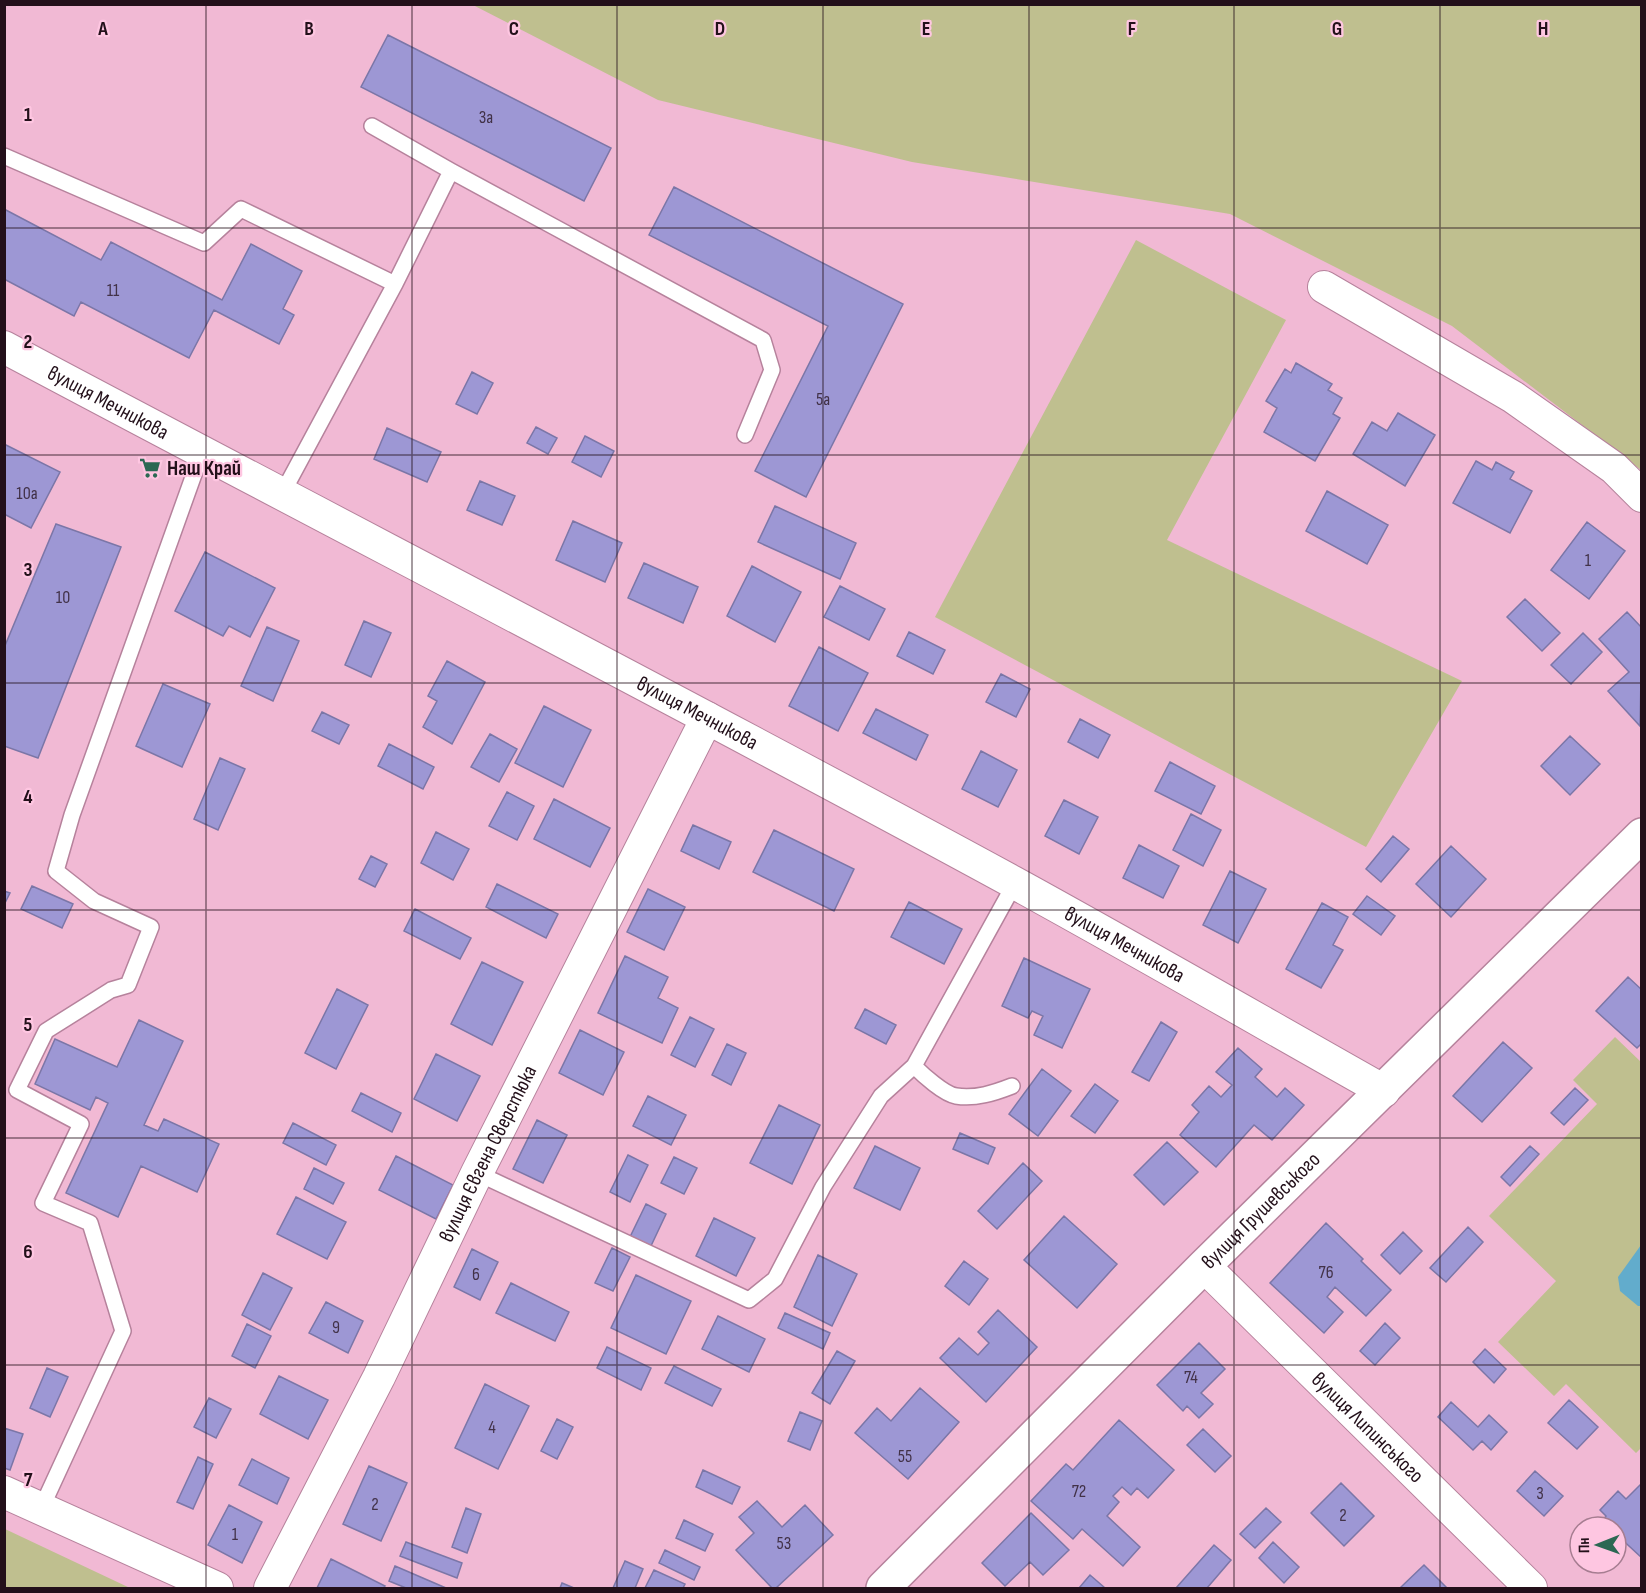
<svg xmlns="http://www.w3.org/2000/svg" width="1646" height="1593" font-family="'Sofia Sans Condensed',sans-serif">
<rect width="100%" height="100%" fill="#f1b9d4"/>
<path fill="#bfbf8f" d="M473 5H1641V470L1452 326 1230 214 912 162 658 100Z
M1136 240 1286 320 1167 540 1462 681 1366 847 935 617Z
M1615 1037 1641 1062 1642 1447 1636 1453 1566 1384 1554 1396 1498 1342 1556 1281 1489 1216 1597 1104 1573 1080Z
M4 1529H5L130 1588H5Z"/>
<path fill="#62accc" d="M1641 1245V1306H1638L1620 1291 1618 1277Z"/>
<path fill="#9d97d4" stroke="#7b76a7" stroke-width="1.5" d="M388 35 611 148 584 201 361 87Z
M674 187 903 304 806 497 755 471 828 326 649 235Z
M4 209 101 260 111 242 222 300 251 244 302 271 283 309 294 315 279 344 214 310 189 358 81 302 74 316 4 279Z
M1296 363 1332 384 1328 390 1342 398 1333 414 1340 418 1315 461 1264 432 1277 408 1266 401 1285 369 1291 373Z
M472 372 493 383 477 414 456 404Z
M1398 413 1435 435 1405 486 1353 454 1372 422 1387 431Z
M536 427 557 438 548 454 527 443Z
M387 428 441 452 427 482 374 459Z
M585 436 614 451 601 477 572 462Z
M4 444 60 472 31 528 4 514Z
M1476 461 1492 470 1496 462 1514 472 1510 479 1532 491 1510 533 1453 503Z
M480 481 515 496 502 525 467 510Z
M1327 491 1388 525 1367 564 1306 531Z
M775 506 856 543 840 579 758 542Z
M573 521 622 543 605 582 556 560Z
M1587 522 1625 551 1589 599 1551 570Z
M56 524 121 547 38 758 4 746V648Z
M205 552 275 588 250 637 229 626 223 636 175 611Z
M644 563 698 587 683 623 628 598Z
M752 566 801 592 775 642 727 616Z
M840 586 885 609 869 640 824 617Z
M1525 599 1560 633 1542 651 1507 617Z
M1627 612 1642 628 1640 726 1608 691 1629 672 1599 639Z
M364 621 391 633 371 677 345 665Z
M267 627 299 641 273 701 241 686Z
M909 632 945 650 933 674 897 656Z
M1583 633 1602 652 1571 684 1551 665Z
M819 647 868 673 838 731 789 706Z
M447 661 485 682 452 744 423 727 437 701 428 696Z
M1001 674 1030 689 1016 717 986 702Z
M163 684 210 704 182 767 136 746Z
M544 706 591 730 563 787 515 763Z
M876 709 928 735 916 760 863 733Z
M322 712 349 725 339 744 312 731Z
M1080 719 1110 735 1098 758 1068 742Z
M490 734 517 749 499 782 471 767Z
M1570 736 1600 764 1570 795 1541 766Z
M389 744 434 767 423 789 378 766Z
M981 751 1017 770 998 807 962 789Z
M220 758 245 769 218 830 194 819Z
M1170 762 1215 786 1201 814 1155 791Z
M507 792 534 806 517 840 489 826Z
M554 799 610 828 590 867 534 839Z
M1064 800 1098 817 1079 854 1045 836Z
M1191 814 1221 830 1203 866 1173 850Z
M693 825 731 842 719 869 681 851Z
M774 830 854 869 834 911 753 872Z
M436 832 469 849 453 880 421 863Z
M1393 836 1409 849 1381 882 1366 869Z
M1139 845 1179 866 1163 898 1123 878Z
M1451 846 1486 879 1451 917 1416 884Z
M371 856 387 864 375 887 359 879Z
M1230 871 1266 889 1238 943 1203 925Z
M497 884 558 914 546 938 486 907Z
M32 886 73 904 62 928 21 909Z
M648 889 685 907 664 950 627 932Z
M4 891 10 893 4 905Z
M1367 896 1395 916 1381 935 1353 914Z
M909 902 962 929 944 964 891 937Z
M1322 903 1348 917 1333 945 1343 950 1321 988 1286 969Z
M415 909 471 938 460 959 404 931Z
M625 956 668 977 658 998 678 1008 662 1043 598 1013Z
M1024 958 1090 989 1062 1048 1034 1035 1043 1016 1032 1011 1028 1018 1002 1006Z
M482 962 523 982 492 1045 451 1024Z
M1628 977 1642 990V1043L1637 1048 1596 1011Z
M337 989 368 1005 336 1069 305 1053Z
M865 1009 896 1025 886 1044 855 1028Z
M690 1017 714 1029 695 1067 671 1055Z
M139 1020 183 1041 144 1125 158 1131 164 1119 219 1144 197 1192 141 1166 118 1217 66 1193 108 1103 96 1097 90 1110 35 1084 55 1039 117 1067Z
M1161 1022 1177 1032 1149 1081 1132 1072Z
M580 1030 624 1052 603 1095 559 1073Z
M1503 1042 1532 1068 1482 1122 1453 1096Z
M727 1044 746 1053 731 1085 712 1075Z
M1238 1048 1262 1069 1255 1077 1277 1097 1285 1088 1304 1105 1272 1140 1254 1125 1216 1167 1180 1135 1199 1112 1192 1105 1209 1086 1221 1097 1232 1085 1216 1072Z
M436 1054 480 1076 457 1121 414 1099Z
M1042 1069 1071 1091 1038 1136 1009 1114Z
M1095 1084 1118 1101 1095 1133 1071 1116Z
M1575 1088 1588 1100 1564 1125 1551 1113Z
M361 1093 401 1113 392 1132 352 1111Z
M648 1096 686 1115 671 1145 633 1126Z
M779 1105 820 1125 792 1184 750 1163Z
M537 1120 567 1135 543 1183 513 1169Z
M293 1123 336 1145 326 1165 283 1143Z
M960 1133 995 1148 988 1164 953 1149Z
M1167 1142 1198 1172 1164 1205 1134 1175Z
M875 1146 920 1168 900 1210 854 1188Z
M1530 1146 1539 1154 1510 1186 1501 1177Z
M628 1155 648 1165 630 1202 610 1192Z
M396 1156 453 1185 436 1219 379 1190Z
M674 1157 697 1168 684 1194 661 1183Z
M1023 1163 1042 1181 997 1229 978 1211Z
M314 1168 344 1183 333 1204 304 1189Z
M296 1197 346 1222 327 1259 277 1234Z
M646 1204 666 1214 650 1248 630 1237Z
M1064 1216 1117 1264 1077 1308 1024 1260Z
M714 1218 755 1238 736 1276 696 1256Z
M1326 1223 1363 1259 1361 1261 1391 1290 1366 1316 1335 1287 1327 1297 1343 1312 1324 1333 1270 1283Z
M1468 1227 1483 1242 1446 1282 1430 1268Z
M1403 1232 1422 1251 1400 1274 1381 1255Z
M612 1248 630 1257 613 1291 595 1283Z
M472 1249 498 1262 480 1300 454 1287Z
M818 1255 857 1274 832 1326 794 1307Z
M964 1261 988 1279 969 1305 945 1286Z
M263 1273 292 1288 270 1330 242 1315Z
M636 1275 691 1301 666 1354 611 1328Z
M511 1283 569 1312 555 1341 496 1313Z
M326 1302 363 1321 348 1353 309 1333Z
M998 1310 1037 1347 986 1402 940 1358 959 1338 978 1355 989 1343 978 1332Z
M785 1313 830 1333 823 1349 778 1328Z
M718 1316 765 1339 749 1372 702 1349Z
M1385 1323 1400 1338 1375 1365 1360 1351Z
M247 1324 271 1336 255 1368 232 1356Z
M1199 1343 1225 1369 1201 1393 1213 1404 1199 1418 1187 1406 1183 1411 1157 1385Z
M607 1347 651 1368 641 1390 597 1368Z
M1485 1349 1506 1369 1494 1383 1473 1362Z
M837 1351 855 1361 830 1404 812 1393Z
M674 1366 721 1389 712 1406 665 1383Z
M47 1368 68 1377 50 1417 30 1408Z
M279 1376 328 1400 308 1439 260 1414Z
M485 1384 529 1406 498 1469 455 1448Z
M920 1388 959 1422 908 1479 855 1433 877 1408 891 1421Z
M209 1398 231 1409 216 1438 194 1427Z
M1569 1400 1598 1427 1577 1449 1548 1423Z
M1451 1402 1478 1427 1489 1415 1507 1432 1491 1450 1482 1441 1473 1450 1438 1417Z
M800 1412 822 1421 810 1450 788 1441Z
M557 1419 573 1427 557 1459 541 1451Z
M1119 1420 1174 1470 1148 1498 1137 1488 1131 1495 1122 1487 1113 1496 1119 1502 1107 1516 1140 1547 1123 1566 1082 1529 1073 1539 1031 1501 1066 1464 1073 1470Z
M4 1428 23 1434 10 1470 4 1468Z
M1203 1429 1231 1456 1215 1472 1187 1445Z
M198 1457 213 1464 193 1509 177 1502Z
M252 1459 289 1478 277 1504 239 1485Z
M369 1466 407 1483 381 1541 343 1524Z
M703 1470 740 1487 732 1504 696 1487Z
M1535 1471 1563 1496 1544 1516 1517 1491Z
M1341 1483 1374 1516 1344 1546 1311 1513Z
M1642 1483V1558L1616 1534V1527H1608L1602 1521 1606 1516 1600 1510 1618 1491 1626 1499Z
M757 1501 782 1527 805 1505 833 1535 776 1588H772L736 1550 754 1533 739 1517Z
M229 1505 262 1522 242 1563 208 1545Z
M466 1508 481 1514 467 1553 452 1547Z
M1266 1508 1281 1522 1255 1548 1240 1534Z
M1031 1513 1069 1550 1043 1575 1030 1562 1005 1586 982 1563Z
M684 1520 713 1534 705 1551 676 1538Z
M406 1542 462 1563 457 1578 400 1556Z
M1273 1542 1299 1567 1284 1583 1259 1558Z
M1214 1545 1231 1560 1207 1588H1176Z
M665 1550 700 1567 694 1580 659 1563Z
M331 1559 385 1586 383 1588H317Z
M625 1561 643 1569 635 1588H613Z
M1424 1565 1447 1588H1400Z
M395 1566 446 1588H406L389 1581Z
M654 1570 685 1584 683 1588H645Z
M1090 1575 1105 1588H1079Z
M562 1583 574 1588H560Z"/>
<g fill="none" stroke-linecap="round" stroke-linejoin="round">
<defs>
<path id="service" d="M372 126 451 171 763 340 772 370 745 435
M4 156 204 243 241 209 395 284 282 494
M395 284 451 171
M1012 1086C994 1093 976 1099 956 1096 944 1094 923 1075 914 1066L1015 883
M477 1173 749 1300 775 1279 823 1187 881 1096 914 1066
M41 1509 123 1331 90 1223 43 1203 81 1124 17 1090 46 1031 111 990 128 985 151 927 94 901 56 871 72 815 202 452"/>
<g id="minor">
<path d="M1324 287 1513 397 1614 468 1642 496"/>
<path id="s1" d="M4 347C340 526 679 700 1013 882 1137 950 1260 1021 1384 1091"/>
<path id="s2" d="M1204 1266 1531 1588"/>
<path d="M4 1492 217 1588"/>
<path id="s3" d="M270 1588 379 1377 477 1173 707 718"/>
</g>
<g id="tertiary">
<path id="s4" d="M883 1588 1204 1266 1642 835"/>
</g>
</defs>
<use href="#service" stroke="#b6829c" stroke-width="18"/>
<use href="#minor" stroke="#b6829c" stroke-width="34"/>
<use href="#tertiary" stroke="#b6829c" stroke-width="36"/>
<use href="#service" stroke="#fff" stroke-width="15"/>
<use href="#minor" stroke="#fff" stroke-width="32"/>
<use href="#tertiary" stroke="#fff" stroke-width="33"/>
</g>
<path fill="none" stroke="#23101a" stroke-width="1.5" stroke-opacity="0.55" d="M206 4V1588M412 4V1588M617 4V1588M823 4V1588M1029 4V1588M1234 4V1588M1440 4V1588M4 228H1642M4 455H1642M4 683H1642M4 910H1642M4 1138H1642M4 1365H1642"/>
<defs>
<symbol id="supermarket-bare" viewBox="-9 -9 18 18"><path d="M-6-5.5h2.5l.6 2H6L4.5 2H-2.5L-4.4-4H-6ZM-1.5 3.2a1.3 1.3 0 1 0 .1 0ZM3 3.2a1.3 1.3 0 1 0 .1 0Z" fill="#2c6853" stroke="#fec6e1" stroke-width="2.5" paint-order="stroke"/></symbol>
</defs>
<g fill-rule="evenodd">
<use href="#supermarket-bare" x="135" y="453" width="30" height="30"/>
</g>
<g text-anchor="middle" stroke-width="4.5" stroke-linejoin="round" paint-order="stroke">
<g font-size="18" fill="#423248">
<text x="486" y="123">3а</text>
<text x="113" y="296">11</text>
<text x="823" y="405">5а</text>
<text x="27" y="499">10а</text>
<text x="1588" y="566">1</text>
<text x="63" y="603">10</text>
<text x="1326" y="1278">76</text>
<text x="476" y="1280">6</text>
<text x="336" y="1333">9</text>
<text x="1191" y="1383">74</text>
<text x="492" y="1433">4</text>
<text x="905" y="1462">55</text>
<text x="1079" y="1497">72</text>
<text x="1540" y="1499">3</text>
<text x="375" y="1510">2</text>
<text x="1343" y="1521">2</text>
<text x="235" y="1540">1</text>
<text x="784" y="1549">53</text>
</g>
<g font-size="21" fill="#23101a" stroke="#fec6e1">
<text dy="7" stroke="none"><textPath href="#s1" startOffset="118">вулиця Мечникова</textPath></text>
<text dy="7" stroke="none"><textPath href="#s1" startOffset="784">вулиця Мечникова</textPath></text>
<text dy="7" stroke="none"><textPath href="#s1" startOffset="1270">вулиця Мечникова</textPath></text>
<text dy="7" stroke="none"><textPath href="#s3" startOffset="486">вулиця Євгена Сверстюка</textPath></text>
<text dy="7" stroke="none"><textPath href="#s4" startOffset="534">вулиця Грушевського</textPath></text>
<text dy="7" stroke="none"><textPath href="#s2" startOffset="230">вулиця Липинського</textPath></text>
</g>
<g font-size="21" font-weight="bold" fill="#23101a" stroke="#fec6e1" text-anchor="start">
<text x="167" y="475">Наш Край</text>
</g>
</g>
<g font-size="20" text-anchor="middle" font-weight="bold" fill="#23101a" stroke="#fec6e1" stroke-width="4.5" stroke-linejoin="round" paint-order="stroke">
<text x="103" y="35">A</text>
<text x="309" y="35">B</text>
<text x="514" y="35">C</text>
<text x="720" y="35">D</text>
<text x="926" y="35">E</text>
<text x="1132" y="35">F</text>
<text x="1337" y="35">G</text>
<text x="1543" y="35">H</text>
<text x="28" y="121">1</text>
<text x="28" y="348">2</text>
<text x="28" y="576">3</text>
<text x="28" y="803">4</text>
<text x="28" y="1031">5</text>
<text x="28" y="1258">6</text>
<text x="28" y="1486">7</text>
</g>
<rect width="1646" height="1593" fill="none" stroke="#23101a" stroke-width="12"/>
<g transform="translate(1598 1545) rotate(269)"><circle r="28" fill="#fec6e1" stroke="#a67d91" stroke-width="1.5"/>
<path d="M0-4.5L10 22L0 15L-10 22Z" fill="#2c6853"/>
<text y="-9" font-size="16" font-weight="bold" text-anchor="middle" fill="#23101a">Пн</text>
</g>
</svg>
